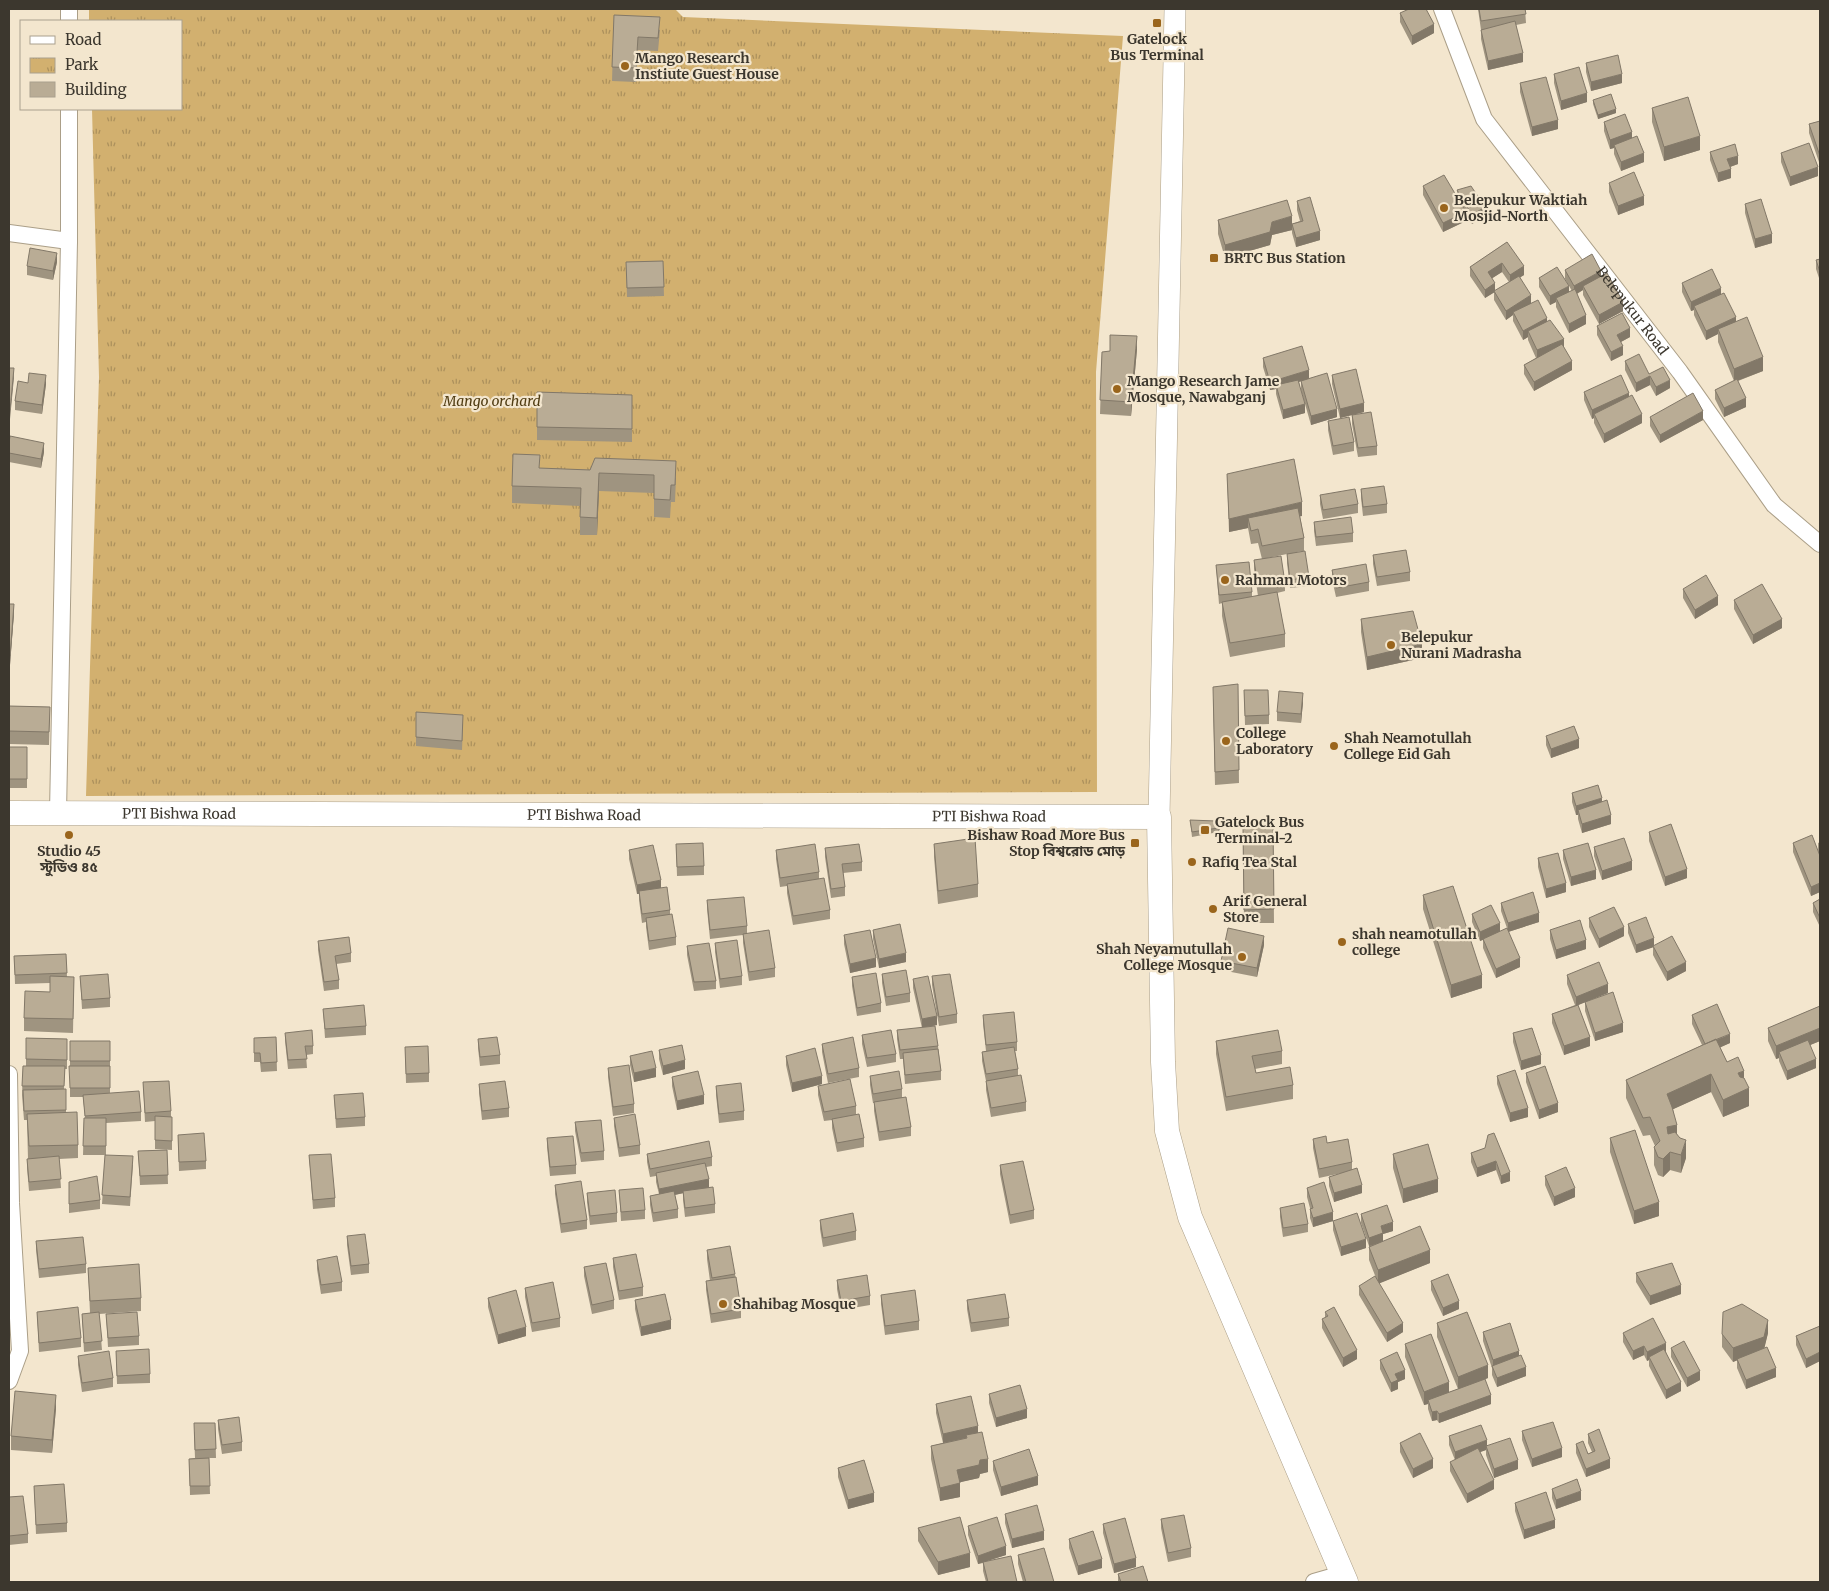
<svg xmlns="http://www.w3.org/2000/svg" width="1829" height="1591" font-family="Merriweather,'Noto Sans Bengali',serif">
<defs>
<pattern id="park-tufts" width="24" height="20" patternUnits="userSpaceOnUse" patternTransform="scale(1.25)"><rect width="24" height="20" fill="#d2b06f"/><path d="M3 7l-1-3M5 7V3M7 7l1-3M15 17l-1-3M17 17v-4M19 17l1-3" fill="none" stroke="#ac905c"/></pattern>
</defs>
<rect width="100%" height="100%" fill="#f3e6ce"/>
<path fill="url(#park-tufts)" d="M89 9H675L683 17 1123 36 1096 372 1097 792 86 796 99 377 92 109H181V21H89Z"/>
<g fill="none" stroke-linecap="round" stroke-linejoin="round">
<defs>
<g id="minor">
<path id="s1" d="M1442 9 1484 119 1680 372 1774 505 1820 544"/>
<path d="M69 21V9"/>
<path d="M9 233 69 241"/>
<path d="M58 813 69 241V109"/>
<path d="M9 1074 11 1203 20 1351 9 1381"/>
<path d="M1314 1582 1342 1574"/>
</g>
<path id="major" d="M1159 817 1175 9"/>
<g id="highway">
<path id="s2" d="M9 813 1159 817 1163 1062 1167 1131 1190 1217 1346 1582"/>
</g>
</defs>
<use href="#minor" stroke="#ab9f88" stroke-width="18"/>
<use href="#major" stroke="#ab9f88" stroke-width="22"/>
<use href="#highway" stroke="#ab9f88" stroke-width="25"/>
<use href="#minor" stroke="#fff" stroke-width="16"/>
<use href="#major" stroke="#fff" stroke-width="21"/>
<use href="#highway" stroke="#fff" stroke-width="24"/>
</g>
<path fill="#9f9480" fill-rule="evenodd" d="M1478 9H1525L1526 23 1516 25 1523 62 1488 70 1481 39V30Z
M1400 13 1434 33 1412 45 1400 22Z
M614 15 660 30 658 51 638 50 636 82 612 81Z
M1586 63 1622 83 1591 91 1586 72Z
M1554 74 1587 102 1561 110 1554 83Z
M1520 83 1558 129 1532 136 1520 92Z
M1593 100 1616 113 1598 119 1593 104Z
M1652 108 1700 150 1664 161 1652 122Z
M1820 121V165L1809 133V124Z
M1604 122 1632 138 1644 162 1621 171 1614 154V148L1610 149 1604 131Z
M1710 152 1738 164 1730 167 1731 178 1718 182 1710 160Z
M1781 153 1818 176 1790 186 1781 162Z
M1609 183 1644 205 1618 215 1609 192Z
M1423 186 1457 196V190L1485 216 1472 224 1466 214V221L1443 232 1423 195Z
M1297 201 1320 240 1296 247 1292 233V224L1300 221 1297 210Z
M1745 204 1772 243 1755 248 1745 213Z
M1218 220 1292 230 1272 235 1270 245 1225 258 1218 234Z
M1507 242 1524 275 1520 277 1531 303 1547 321 1564 348 1572 370 1534 391 1524 374V365L1536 358 1528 340V337L1523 340 1513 321V315L1506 320 1494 300V292L1485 298 1470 276V267ZM1502 272 1509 282 1495 291 1492 278Z
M1820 259V281L1816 269V260Z
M663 261 664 296 627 297 626 262Z
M57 262 53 280 27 275V266Z
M1565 270 1601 276 1623 311 1599 324 1583 295V290L1577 294 1586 324 1569 333 1556 307V302L1550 305 1539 287V278L1569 292 1572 291 1565 279Z
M1682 283 1721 294 1763 371 1738 381 1746 407 1724 417 1715 399V390L1734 381 1718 342V334L1706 340 1694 315V310L1691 311 1682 292Z
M1597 326 1630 337 1621 342 1623 355 1611 361 1597 335Z
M1137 349 1131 416 1100 414 1102 352Z
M1263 358 1309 378 1337 417 1311 425 1301 390V381L1299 382 1305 413 1283 419 1276 394V389L1270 390 1263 367Z
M1625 361 1670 388 1656 396 1650 385 1636 392 1625 370Z
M1332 375 1364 412 1353 415 1377 446V455L1358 457 1352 424V415L1340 418 1332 384Z
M28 383 46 384 42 414 15 410V401Z
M537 392 632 395V442L537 440Z
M1584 392 1629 396 1642 423 1604 443 1594 423V418L1592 419 1584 400Z
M1650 417 1703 420 1660 443 1650 426Z
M1328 421 1354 442V451L1333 455 1328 430Z
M9 443 44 452 41 468 9 462Z
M595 458 676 478 675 502H671L670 518 654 517V493L599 491 597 535H580V506L512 503V486L540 468 590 470Z
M1227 474 1302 516H1300L1304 538V551L1297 552 1309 577V586L1290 588 1287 563V554L1268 558 1285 583V591L1277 593 1285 634V647L1230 657 1222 616V603L1219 604 1216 565 1252 592V597L1258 596 1254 569V560L1262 559 1258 543 1251 544 1248 528 1229 532Z
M1361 489 1387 504V513L1363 516 1361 498Z
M1320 495 1358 504V513L1323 519 1320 504Z
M1314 522 1353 533V542L1316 546 1314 531Z
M1373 555 1410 572V581L1377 586 1373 564Z
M1332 570 1369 582V591L1336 597 1332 579Z
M1683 589 1718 605 1695 619 1683 598Z
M1734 600 1782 628 1753 644 1734 609Z
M9 604 14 613 10 665H9Z
M1361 619 1422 658 1367 670 1361 632Z
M1238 684 1239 783 1215 785 1213 700Z
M1244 690 1269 715V724L1245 725Z
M1303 702 1301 723 1277 721V712Z
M9 706 50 707 49 745 9 744Z
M416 712 463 724 462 750 416 746Z
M1546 736 1579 748 1551 758 1546 745Z
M9 747H27V788H9Z
M1572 793 1602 802 1611 824 1582 833 1578 819V815H1576L1572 802Z
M1190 820 1221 828 1218 832 1192 837Z
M1273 827 1274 923H1244L1243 828Z
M1649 832 1687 878 1665 886 1649 841Z
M1820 842V892L1811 896 1793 852V843L1818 851V843Z
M676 844 704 866V875L677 876Z
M934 844 978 884V897L938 904 934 857Z
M1594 847 1632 870 1602 880 1594 856Z
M825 848 862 862V871L843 873 845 887V896L831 898 825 857Z
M629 850 661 888 670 910V915L676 937V945L649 950 646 927V922L642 923 639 900V894H637L629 859Z
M776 850 819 872V879L830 910V919L793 925 787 893V886L780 887 776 859Z
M1563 850 1596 879 1571 886 1563 859Z
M1538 858 1566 892 1546 898 1538 867Z
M1423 895 1482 988 1451 998 1423 909Z
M1820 899V927L1813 912V903Z
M707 900 747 926V933L775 968V977L749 981 743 943V935L710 939 707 909Z
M1501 903 1539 922 1508 932 1520 967 1496 978 1483 948V940L1480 941 1472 922V914L1500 932 1507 928 1501 911Z
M1589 918 1624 936 1599 948 1589 927Z
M1628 924 1654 946 1686 971 1667 981 1653 955V947L1636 953 1628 933Z
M873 930 906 962 879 968 873 939Z
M1550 930 1586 949 1556 959 1550 939Z
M844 935 876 967 850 973 844 944Z
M318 941 351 953V962L336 964 339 980V989L324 991 318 950Z
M715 943 742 976V985L720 988 715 952Z
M1264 945 1257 977 1221 970V961Z
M687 946 716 981V989L694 991 687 955Z
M66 954 67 977H74L73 1033 24 1031V1018L50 992V983L15 984 14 956Z
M882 974 910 993V1002L886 1006 882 983Z
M1567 975 1608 993 1589 1000 1623 1032 1595 1041 1585 1011V1002L1578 1005 1590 1046 1564 1055 1552 1023V1014L1575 1005 1567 984Z
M80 976 110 998V1007L82 1009Z
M932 976 957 1014V1023L939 1026 932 985Z
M852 977 881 1003V1012L857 1016 852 986Z
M913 979 937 1025 928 1027 938 1046 941 1071V1080L905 1084 903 1059H900L897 1039V1030L922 1028 913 988Z
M1820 1006V1041L1810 1045 1816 1068 1787 1080 1779 1061V1058L1776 1059 1768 1041V1028Z
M323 1009 366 1026V1035L325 1038Z
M983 1015 1017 1042V1051H1015L1018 1069V1075L1026 1102V1111L991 1117 986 1090V1081L982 1061V1052L986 1051 983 1024Z
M1692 1015 1730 1043 1720 1047 1727 1062 1744 1078 1749 1106 1723 1117 1711 1092 1673 1109 1677 1134 1686 1158 1681 1173 1670 1170 1663 1177 1658 1175 1654 1165V1147L1655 1146 1650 1135 1643 1136 1626 1098V1080L1702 1045 1692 1024Z
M285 1033 313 1046V1054L306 1055 307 1068 288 1069 285 1041Z
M1513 1033 1541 1064 1521 1070 1513 1042Z
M862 1035 896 1054V1062L867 1067 862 1044Z
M276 1037 277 1071 261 1072 260 1062H254V1038Z
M26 1038 67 1039V1069H65L64 1089H66V1113L78 1145V1158L59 1159 61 1188 29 1191 27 1168V1159H28L27 1120H24L22 1095 23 1066H26Z
M478 1039 500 1055V1064L480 1066 478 1048Z
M70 1041H110V1093L141 1112V1121L106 1123V1155L133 1165 130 1206 102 1204 105 1155H83L84 1118H85L83 1097H70Z
M1216 1041 1282 1051V1064L1255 1069 1256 1073 1293 1085V1099L1226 1111 1216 1054Z
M822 1044 859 1068V1077L828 1083 822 1052Z
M405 1047 429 1073V1082L406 1083Z
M659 1050 685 1069 663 1075 659 1059Z
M630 1056 656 1077 634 1082 630 1065Z
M786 1056 822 1084 792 1092 786 1065Z
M608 1068 634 1104V1113L613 1116 608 1077Z
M1526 1073 1558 1112 1539 1119 1526 1082Z
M870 1076 902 1089V1097L911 1127V1136L879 1141 874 1111V1103H873L870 1085Z
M1497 1076 1528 1117 1510 1122 1497 1084Z
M672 1077 704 1104 677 1110 672 1086Z
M143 1082 171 1111V1117H172V1150L155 1149V1121L145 1122Z
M479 1084 509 1108V1117L482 1120 479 1093Z
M716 1086 744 1111V1120L719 1123 716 1095Z
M818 1086 856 1106V1114L864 1138V1147L837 1152 832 1128V1120L824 1121 818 1095Z
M334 1095 365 1117V1126L336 1128Z
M614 1118 640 1145V1154L619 1157 614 1126Z
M575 1122 604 1151V1160L581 1162 575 1131Z
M178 1135 206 1161V1169L179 1171Z
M547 1138 576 1165V1174L550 1176 547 1147Z
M1610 1138 1659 1216 1634 1224 1610 1152Z
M1313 1139 1327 1143 1352 1162V1170L1362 1193 1334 1202 1329 1186V1177L1342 1173 1319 1178 1313 1148Z
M1485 1148 1510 1181 1501 1184 1496 1170 1477 1177 1471 1162V1153Z
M167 1150 168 1184 140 1185 138 1151Z
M647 1154 712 1157V1166L706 1167 709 1187 715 1204V1213L685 1217 683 1200V1193L675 1195 678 1209V1218L653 1222 650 1205V1196L659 1194 656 1182V1176L650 1177 647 1162Z
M1393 1154 1438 1192 1403 1203 1393 1168Z
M309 1155 335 1198V1207L313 1209Z
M1000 1165 1034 1210V1219L1010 1224 1000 1174Z
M1545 1176 1575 1197 1554 1206 1545 1185Z
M69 1182 100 1200V1209L69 1213Z
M555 1185 587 1220V1229L561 1233 555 1194Z
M1307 1188 1333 1221 1313 1227 1310 1218V1208L1307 1197Z
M619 1190 645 1210V1219L621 1221Z
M587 1193 617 1213V1222L590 1225 587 1202Z
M1280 1208 1308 1224V1232L1283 1237 1280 1217Z
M1361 1214 1393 1231 1383 1234V1241L1430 1263 1379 1283 1403 1332 1387 1342 1359 1295V1286L1376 1278 1369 1260V1246L1361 1223Z
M820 1220 856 1231V1240L823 1247 820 1229Z
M1333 1221 1366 1248 1341 1256 1333 1230Z
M347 1236 369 1264V1273L351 1275 347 1245Z
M36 1241 86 1264V1273L39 1278 36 1250Z
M707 1250 735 1274 741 1309V1318L711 1323 706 1290V1281H710L707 1259Z
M613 1258 643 1287V1296L619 1300 613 1267Z
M317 1260 342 1282V1291L321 1294 317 1269Z
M584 1267 614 1300V1309L592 1314 584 1276Z
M88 1268 141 1298V1311L99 1314 102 1350 84 1352 82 1314 90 1313Z
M1636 1273 1681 1294 1650 1305 1636 1282Z
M837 1280 870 1296V1305L841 1310 837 1289Z
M1431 1281 1459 1309 1443 1316 1431 1290Z
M525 1288 560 1318V1327L532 1332 525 1297Z
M881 1295 919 1321V1330L885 1335 881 1304Z
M488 1298 526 1336 498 1344 488 1307Z
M635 1300 671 1329 641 1336 635 1309Z
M967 1300 1009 1318V1326L971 1332 967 1309Z
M37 1312 81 1338V1347L39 1352Z
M1325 1312 1357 1359 1343 1367 1322 1328V1319L1325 1318Z
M106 1314 139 1336V1345L108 1347Z
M1437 1323 1488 1378 1485 1379 1491 1404 1439 1423 1437 1420 1432 1421 1428 1409V1404L1424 1405 1405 1357V1344L1449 1392 1458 1389 1437 1337Z
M1820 1326V1361L1806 1368 1796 1345V1336Z
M1483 1332 1519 1356 1526 1376 1497 1387 1492 1375V1368L1483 1341Z
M1623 1333 1666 1352 1681 1391 1666 1399 1649 1366V1360L1647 1361 1644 1355 1633 1360 1623 1342Z
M1768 1333 1764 1348 1776 1377 1746 1389 1737 1368V1360L1733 1362 1722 1347V1334Z
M1671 1348 1700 1380 1687 1387 1671 1357Z
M116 1351 150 1374V1383L117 1384Z
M78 1356 113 1378V1387L82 1392 78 1365Z
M1380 1360 1405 1379 1398 1382V1389L1391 1392 1380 1369Z
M989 1394 1027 1418 996 1427 989 1403Z
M936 1404 978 1432 988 1472 980 1474 979 1478 960 1482V1497L940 1501 931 1459V1446L943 1443 936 1413Z
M56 1408 52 1453 11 1450V1436Z
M218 1420 242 1442V1451L222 1454 218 1429Z
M215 1423 216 1458H209L210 1494 190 1495 189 1459 195 1458 194 1432Z
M1522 1431 1562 1457 1532 1467 1522 1440Z
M1588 1434 1610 1468 1586 1477 1576 1453V1444L1588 1454 1592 1452 1588 1443Z
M1449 1436 1487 1446 1518 1469 1494 1478 1486 1455V1450L1480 1452 1494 1489 1467 1503 1450 1471V1462L1455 1460 1449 1445Z
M1400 1443 1433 1468 1413 1478 1400 1452Z
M993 1461 1038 1485 1001 1496 993 1470Z
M838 1468 874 1502 848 1509 838 1477Z
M34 1486 67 1523V1532L36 1534Z
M1552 1489 1581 1500 1556 1509 1552 1498Z
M9 1497 28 1534V1543L9 1545Z
M1515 1503 1555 1528 1524 1539 1515 1511Z
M1005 1514 1044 1540 1012 1548 1005 1523Z
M1161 1519 1191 1548V1557L1168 1562 1161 1528Z
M1103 1524 1136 1567 1114 1573 1103 1533Z
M968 1526 1006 1555 987 1561 1017 1582H986L983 1571V1563L978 1564 968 1535Z
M918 1528 970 1567 938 1575 918 1541Z
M1069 1539 1102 1568 1078 1575 1069 1548Z
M1018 1555 1054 1582H1023L1018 1564Z
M1118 1574 1148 1582H1118Z"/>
<path fill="#827868" d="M1434 24V33L1412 45V36Z
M1523 53V62L1488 70V61Z
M1622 74V83L1591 91V82Z
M1587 93V102L1561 110V101Z
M1616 109V113L1598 119V115Z
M1558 120V129L1532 136V127Z
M1632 132V141L1614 145V148L1610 149V140Z
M1700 136V150L1664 161V147Z
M1644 153V162L1621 171V162Z
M1738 156V164L1727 168V159Z
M1818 167V176L1790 186V177Z
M1731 169V178L1718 182V173Z
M1644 196V205L1618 215V206Z
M1485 207V216L1472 224V215Z
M1466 212V221L1443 232V223Z
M1292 216V230L1272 235 1270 245 1225 258V245L1272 222Z
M1320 231V240L1296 247V238Z
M1772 234V243L1755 248V239Z
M57 253V262L53 280V271Z
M1502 263V272L1488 281V272Z
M1524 266V275L1510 284V275Z
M1601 271V280L1583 286V290L1574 295V286Z
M1495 283V292L1485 298V290Z
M1569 286V295L1556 298V302L1550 305V296Z
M1721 288V297L1694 306V310L1691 311V302Z
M1531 295V304L1513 312V315L1506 320V311Z
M1623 302V311L1599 324V315Z
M1586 315V324L1569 333V324Z
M1736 317V326L1718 329V334L1706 340V331Z
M1547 318V327L1528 331V337L1523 340V331Z
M1630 328V337L1617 344V335Z
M1137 336V349L1131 416V402Z
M1564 339V348L1537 359V350Z
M1623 346V355L1611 361V352Z
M1763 357V371L1734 382V369Z
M1572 361V370L1534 391V382Z
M14 368V377L10 419V410Z
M1309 370V379L1277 388 1276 385V389L1270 390V382Z
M46 375V384L42 414V405Z
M1650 376V385L1636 392V383Z
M1670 380V388L1656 396V387Z
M1629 393V402L1594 414V418L1592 419V410Z
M1746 398V407L1724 417V408Z
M1364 403V412L1340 418V409Z
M1305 404V413L1283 419V410Z
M1337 409V417L1311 425V416Z
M1703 411V420L1660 443V435Z
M1642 414V423L1604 443V434Z
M44 443V452L41 468V459Z
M599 473V491L597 535V518Z
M1302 502V516L1250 527 1248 518V528L1229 532V519Z
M1718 596V605L1695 619V610Z
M14 604V613L10 665V656Z
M1782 619V628L1753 644V635Z
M1422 644V658L1367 670V657Z
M1303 693V702L1301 723V714Z
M1579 739V748L1551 758V749Z
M1602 798V807L1578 810V815H1576V806Z
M1611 815V824L1582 833V824Z
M1221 823V828L1218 832V828Z
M1632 861V870L1602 880V871Z
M1687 869V878L1665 886V877Z
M1596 870V879L1571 886V877Z
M661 880V889L637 894V885Z
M1566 883V892L1546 898V889Z
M1820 883V892L1811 896V887Z
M1539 913V922L1508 932V923Z
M1500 923V932L1480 941V932Z
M1624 927V936L1599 948V939Z
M1264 936V945L1257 977V968Z
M1654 938V947L1636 953V945Z
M1586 940V949L1556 959V950Z
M906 953V962L879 968V959Z
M876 958V967L850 973V964Z
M1520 958V967L1496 978V969Z
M1686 962V971L1667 981V972Z
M1482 975V988L1451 998V985Z
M1608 984V993L1576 1006V997Z
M937 1016V1025L922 1028V1019Z
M1623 1023V1032L1595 1041V1033Z
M1820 1028V1041L1781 1057 1779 1052V1058L1776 1059V1046Z
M1730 1034V1043L1706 1054V1045Z
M1590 1037V1046L1564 1055V1046Z
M1541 1055V1064L1521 1070V1061Z
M1816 1059V1068L1787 1080V1071Z
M685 1060V1069L663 1075V1066Z
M656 1068V1077L634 1082V1073Z
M1744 1071V1088L1738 1073Z
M1711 1074V1092L1667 1112V1094Z
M822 1076V1084L792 1092V1083Z
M1749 1088V1106L1723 1117V1100Z
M704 1095V1104L677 1110V1101Z
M1558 1103V1112L1539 1119V1110Z
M1528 1108V1117L1510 1122V1113Z
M1677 1125V1142L1667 1145V1127Z
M1686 1140V1158L1681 1173V1155Z
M1670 1152V1170L1663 1177V1159Z
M1496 1161V1170L1477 1177V1168Z
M1510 1172V1181L1501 1184V1176Z
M709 1179V1188L659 1198V1189Z
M1438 1179V1192L1403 1203V1189Z
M1362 1185V1193L1334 1202V1193Z
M1575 1188V1197L1554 1206V1197Z
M1659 1202V1216L1634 1224V1211Z
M1333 1212V1221L1313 1227V1218Z
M1393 1222V1231L1383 1234V1242L1369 1246V1238L1381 1226Z
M1366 1239V1248L1341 1256V1247Z
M1430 1250V1263L1378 1284V1270Z
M1681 1285V1294L1650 1305V1296Z
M1459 1301V1309L1443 1316V1308Z
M671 1320V1329L641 1336V1327Z
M1768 1320V1333L1764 1350 1733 1362V1348Z
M1403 1323V1332L1387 1342V1333Z
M526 1327V1336L498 1344V1335Z
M1666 1343V1352L1649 1357V1360L1647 1361V1352Z
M1644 1346V1355L1633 1360V1351Z
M1357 1350V1359L1343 1367V1358Z
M1519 1351V1360L1493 1367V1360Z
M1820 1352V1361L1806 1368V1359Z
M1488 1365V1378L1458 1390V1377Z
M1526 1367V1376L1497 1387V1378Z
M1776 1368V1377L1746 1389V1380Z
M1405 1370V1379L1398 1382V1389L1391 1392V1383L1395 1374Z
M1700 1371V1380L1687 1387V1378Z
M1449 1382V1395L1428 1400V1404L1424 1405V1392Z
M1681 1382V1391L1666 1399V1390Z
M56 1395V1408L52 1453V1440Z
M1491 1395V1404L1439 1423V1414Z
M1027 1409V1418L996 1427V1418Z
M1437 1411V1420L1432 1421V1412Z
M978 1426V1435H966V1438L943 1443V1434Z
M1487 1440V1449L1486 1446V1450L1455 1461V1452Z
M1562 1448V1457L1532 1467V1459Z
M988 1459V1472L980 1474 979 1478 957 1483V1470L980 1460Z
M1433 1459V1468L1413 1478V1469Z
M1610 1459V1468L1586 1477V1469Z
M1518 1460V1469L1494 1478V1469Z
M1038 1476V1485L1001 1496V1487Z
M1494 1480V1489L1467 1503V1494Z
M960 1483V1497L940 1501V1488Z
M1581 1491V1500L1556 1509V1500Z
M874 1493V1502L848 1509V1500Z
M1555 1520V1528L1524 1539V1530Z
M1044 1531V1540L1012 1548V1539Z
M1006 1546V1555L978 1564V1556Z
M970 1553V1567L938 1575V1562Z
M1136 1558V1567L1114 1573V1564Z
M1102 1559V1568L1078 1575V1566Z"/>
<path fill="#b9ac95" stroke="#827868" d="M1409 9H1426L1434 24 1412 36 1400 13Z
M1479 9H1525L1526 14 1481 21Z
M614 15 660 17 658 38 638 37 636 68 612 67Z
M1515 21 1523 53 1488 61 1481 30Z
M1618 55 1622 74 1591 82 1586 63Z
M1579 67 1587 93 1561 101 1554 74Z
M1546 77 1558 120 1532 127 1520 83Z
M1611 94 1616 109 1598 115 1593 100Z
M1688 97 1700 136 1664 147 1652 108Z
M1625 114 1632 132 1610 140 1604 122Z
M1820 121V156L1809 124Z
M1637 136 1644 153 1621 162 1614 145Z
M1809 143 1818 167 1790 177 1781 153Z
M1735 144 1738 156 1727 159 1731 169 1718 173 1710 152Z
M1634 172 1644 196 1618 206 1609 183Z
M1444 175 1466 212 1443 223 1423 186Z
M1471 186 1485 207 1472 215 1457 190Z
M1310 197 1320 231 1296 238 1292 224 1303 221 1297 201Z
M1761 199 1772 234 1755 239 1745 204Z
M1287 200 1292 216 1272 222 1270 232 1225 245 1218 220Z
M1507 242 1524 266 1510 275 1502 263 1488 272 1495 283 1485 290 1470 267Z
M30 248 57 253 53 271 27 266Z
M1592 254 1601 271 1574 286 1565 270Z
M1820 259V272L1816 260Z
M663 261 664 287 627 288 626 262Z
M1557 267 1569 286 1550 296 1539 278Z
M1712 269 1721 288 1691 302 1682 283Z
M1607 273 1623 302 1599 315 1583 286Z
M1519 276 1531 295 1506 311 1494 291Z
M1575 289 1586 315 1569 324 1556 298Z
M1724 293 1736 317 1706 331 1694 306Z
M1538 300 1547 318 1523 331 1513 312Z
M1622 313 1630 328 1617 335 1623 346 1611 352 1597 326Z
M1747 317 1763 357 1734 369 1718 329Z
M1550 320 1564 339 1537 350 1528 331Z
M1110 335 1137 336 1131 402 1100 400 1102 352 1110 351Z
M1562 344 1572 361 1534 382 1524 365Z
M1302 346 1309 370 1270 382 1263 358Z
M1639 354 1649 374 1663 367 1670 380 1656 387 1650 376 1636 383 1625 361Z
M9 368H14L10 410H9Z
M1356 369 1364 403 1340 409 1332 375Z
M29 373 46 375 42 405 15 401 18 381 28 383Z
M1327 373 1337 409 1311 416 1301 381Z
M1621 375 1629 393 1592 410 1584 392Z
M1737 379 1746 398 1724 408 1715 390Z
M1298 380 1305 404 1283 410 1276 385Z
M537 392 632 395V429L537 427Z
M1693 393 1703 411 1660 435 1650 417Z
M1632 395 1642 414 1604 434 1594 414Z
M1371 412 1377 446 1358 448 1352 415Z
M1349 417 1354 442 1333 446 1328 421Z
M10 436 44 443 41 459 9 453V443Z
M513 454 540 455 539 468 590 470 595 458 676 461 675 485H671L670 500 654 499V475L599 473 597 518 580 517 581 488 512 486Z
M1294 459 1302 502 1229 519 1227 474Z
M1384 486 1387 504 1363 507 1361 489Z
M1355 489 1358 504 1323 510 1320 495Z
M1298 508 1304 538 1262 546 1258 529 1251 531 1248 518Z
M1351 517 1353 533 1316 537 1314 522Z
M1406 550 1410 572 1377 577 1373 555Z
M1305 551 1309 577 1290 580 1287 554Z
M1281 556 1285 583 1258 587 1254 560Z
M1249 562 1252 592 1219 595 1216 565Z
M1366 564 1369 582 1336 588 1332 570Z
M1706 575 1718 596 1695 610 1683 589Z
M1762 584 1782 619 1753 635 1734 600Z
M1277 592 1285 634 1230 643 1222 602Z
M9 604H14L10 656H9Z
M1413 611 1422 644 1367 657 1361 619Z
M1238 684 1239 770 1215 772 1213 687Z
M1244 690H1268L1269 715 1245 716Z
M1279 691 1303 693 1301 714 1277 712Z
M9 706 50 707 49 732 9 731Z
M416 712 463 715 462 741 416 737Z
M1574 726 1579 739 1551 749 1546 736Z
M9 747H27V779H9Z
M1598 785 1602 798 1576 806 1572 793Z
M1607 800 1611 815 1582 824 1578 810Z
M1190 820 1216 821 1221 823 1218 828 1192 832Z
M1671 824 1687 869 1665 877 1649 832Z
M1273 827 1274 909 1244 910 1243 828Z
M1812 835 1820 856V883L1811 887 1793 843Z
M975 838 978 884 938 891 934 844Z
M1624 838 1632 861 1602 871 1594 847Z
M703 843 704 866 677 867 676 844Z
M1588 843 1596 870 1571 877 1563 850Z
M815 844 819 872 780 878 776 850Z
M859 844 862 862 842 864 845 887 831 889 825 848Z
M653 845 661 880 637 885 629 850Z
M1558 853 1566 883 1546 889 1538 858Z
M824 878 830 910 793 916 787 884Z
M1453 886 1482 975 1451 985 1423 895Z
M667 887 670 910 642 914 639 891Z
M1533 892 1539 913 1508 923 1501 903Z
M744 897 747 926 710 930 707 900Z
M1820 899V918L1813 903Z
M1491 905 1500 923 1480 932 1472 914Z
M1614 907 1624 927 1599 939 1589 918Z
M672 914 676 937 649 941 646 918Z
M1646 917 1654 938 1636 945 1628 924Z
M1580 920 1586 940 1556 950 1550 930Z
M900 924 906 953 879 959 873 930Z
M1228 928 1264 936 1257 968 1221 961Z
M1507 928 1520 958 1496 969 1483 939Z
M769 930 775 968 749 972 743 934Z
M870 930 876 958 850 964 844 935Z
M1672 936 1686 962 1667 972 1653 946Z
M349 937 351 953 335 956 339 980 324 982 318 941Z
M737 940 742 976 720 979 715 943Z
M709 943 716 981 694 982 687 946Z
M66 954 67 973 15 975 14 956Z
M1599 962 1608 984 1576 997 1567 975Z
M906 970 910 993 886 997 882 974Z
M876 973 881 1003 857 1008 852 977Z
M108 974 110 998 82 1000 80 976Z
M950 974 957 1014 939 1017 932 976Z
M50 976 74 977 73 1019 24 1018 25 991 50 992Z
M928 976 937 1016 922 1019 913 979Z
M1613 992 1623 1023 1595 1033 1585 1002Z
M1717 1004 1730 1034 1705 1044 1692 1015Z
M364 1005 366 1026 325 1029 323 1009Z
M1578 1005 1590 1037 1564 1046 1552 1014Z
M1820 1006V1028L1776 1046 1768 1028Z
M1014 1012 1017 1042 986 1045 983 1015Z
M935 1026 938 1046 900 1050 897 1030Z
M1532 1028 1541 1055 1521 1061 1513 1033Z
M312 1030 313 1046H305L307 1059 288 1060 285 1033Z
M891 1030 896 1054 867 1058 862 1035Z
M1278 1030 1282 1051 1252 1056 1256 1073 1290 1067 1293 1085 1226 1097 1216 1041Z
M276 1037 277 1062 261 1063 260 1053H254V1038Z
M497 1037 500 1055 480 1057 478 1039Z
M853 1037 859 1068 828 1074 822 1044Z
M26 1038 67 1039V1060L26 1059Z
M1716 1039 1727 1062 1738 1057 1744 1071 1738 1073 1740 1077 1744 1078 1749 1088 1723 1100 1711 1074 1667 1094 1672 1107 1677 1125 1667 1127 1668 1134 1675 1132 1680 1138 1686 1140 1681 1155 1670 1152 1663 1159 1658 1157 1654 1147 1660 1141 1650 1117 1643 1118 1626 1080Z
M1808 1040 1816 1059 1787 1071 1779 1052Z
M70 1041H110V1061H70Z
M682 1045 685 1060 663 1066 659 1050Z
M428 1046 429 1073 406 1074 405 1047Z
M1014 1047 1018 1069 986 1074 982 1052Z
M815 1048 822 1076 792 1083 786 1056Z
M938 1049 941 1071 905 1075 903 1053Z
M652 1051 656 1068 634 1073 630 1056Z
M629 1065 634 1104 613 1107 608 1068Z
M23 1066H65L64 1086H22Z
M69 1066H110V1088H70Z
M1545 1066 1558 1103 1539 1110 1526 1073Z
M1515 1070 1528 1108 1510 1113 1497 1076Z
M698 1071 704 1095 677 1101 672 1077Z
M899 1071 902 1089 873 1094 870 1076Z
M1021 1075 1026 1102 991 1108 986 1081Z
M850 1079 856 1106 824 1112 818 1086Z
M169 1081 171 1111 145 1113 143 1082Z
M505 1081 509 1108 482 1111 479 1084Z
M741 1083 744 1111 719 1114 716 1086Z
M66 1089V1110L24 1111 23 1090Z
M139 1091 141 1112 85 1116 83 1095Z
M363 1093 365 1117 336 1119 334 1095Z
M906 1097 911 1127 879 1132 874 1102Z
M77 1112 78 1145 29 1146 27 1114Z
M635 1114 640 1145 619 1148 614 1118Z
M859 1114 864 1138 837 1143 832 1119Z
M155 1116 172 1117V1141L155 1140Z
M84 1118H106V1146H83Z
M601 1120 604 1151 581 1153 575 1122Z
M1635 1130 1659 1202 1634 1211 1610 1138Z
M204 1133 206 1161 179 1162 178 1135Z
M1494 1133 1510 1172 1501 1176 1496 1161 1477 1168 1471 1153 1485 1148 1488 1135Z
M573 1136 576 1165 550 1167 547 1138Z
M1326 1136 1327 1143 1348 1139 1352 1162 1319 1169 1313 1139Z
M709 1141 712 1157 650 1169 647 1154Z
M1428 1144 1438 1179 1403 1189 1393 1154Z
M167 1150 168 1175 140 1176 138 1151Z
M331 1154 335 1198 313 1200 309 1155Z
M105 1155 133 1156 130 1197 102 1195Z
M59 1156 61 1179 29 1182 27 1159Z
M1023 1161 1034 1210 1010 1215 1000 1165Z
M705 1163 709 1179 659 1189 656 1173Z
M1566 1167 1575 1188 1554 1197 1545 1176Z
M1357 1168 1362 1185 1334 1193 1329 1177Z
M97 1176 100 1200 69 1204V1182Z
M581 1181 587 1220 561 1224 555 1185Z
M1324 1182 1333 1212 1313 1218 1310 1209 1313 1208 1307 1188Z
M713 1187 715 1204 685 1208 683 1191Z
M643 1188 645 1210 621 1212 619 1190Z
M615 1190 617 1213 590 1216 587 1193Z
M674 1191 678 1209 653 1213 650 1196Z
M1304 1203 1308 1224 1283 1228 1280 1208Z
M1387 1205 1393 1222 1381 1226 1383 1233 1369 1238 1361 1214Z
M853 1213 856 1231 823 1238 820 1220Z
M1357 1213 1366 1239 1341 1247 1333 1221Z
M1420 1226 1430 1250 1378 1270 1369 1247Z
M365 1234 369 1264 351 1266 347 1236Z
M83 1237 86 1264 39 1269 36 1241Z
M730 1246 735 1274 712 1278 707 1250Z
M636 1254 643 1287 619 1291 613 1258Z
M337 1256 342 1282 321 1285 317 1260Z
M606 1263 614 1300 592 1305 584 1267Z
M1672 1263 1681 1285 1650 1296 1636 1273Z
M139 1264 141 1298 90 1301 88 1268Z
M1448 1274 1459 1301 1443 1308 1431 1281Z
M867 1275 870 1296 841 1301 837 1280Z
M1375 1276 1403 1323 1387 1333 1359 1286Z
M736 1277 741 1309 711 1314 706 1281Z
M553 1282 560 1318 532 1323 525 1288Z
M516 1290 526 1327 498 1335 488 1298Z
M915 1290 919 1321 885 1326 881 1295Z
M665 1294 671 1320 641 1327 635 1300Z
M1005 1294 1009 1318 971 1323 967 1300Z
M1742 1304 1768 1320 1764 1337 1733 1348 1722 1334 1723 1312Z
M78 1307 81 1338 39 1343 37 1312Z
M1334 1307 1357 1350 1343 1358 1322 1319 1328 1316 1325 1312Z
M99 1312 102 1341 84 1343 82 1314Z
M137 1312 139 1336 108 1338 106 1314Z
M1467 1312 1488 1365 1458 1377 1437 1323Z
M1653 1318 1666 1343 1647 1352 1644 1346 1633 1351 1623 1333Z
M1510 1323 1519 1351 1493 1360 1483 1332Z
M1820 1326V1352L1806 1359 1796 1336Z
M1431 1334 1449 1382 1424 1392 1405 1344Z
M1684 1341 1700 1371 1687 1378 1671 1348Z
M1767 1347 1776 1368 1746 1380 1737 1359Z
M149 1349 150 1374 117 1376 116 1351Z
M1664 1349 1681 1382 1666 1390 1649 1357Z
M109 1351 113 1378 82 1383 78 1356Z
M1397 1352 1405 1370 1395 1374 1398 1380 1391 1383 1380 1360Z
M1521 1355 1526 1367 1497 1378 1492 1366Z
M1485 1379 1491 1395 1439 1414 1437 1411 1432 1412 1428 1400Z
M1020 1385 1027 1409 996 1418 989 1394Z
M15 1391 56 1395 52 1440 11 1436Z
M971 1396 978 1426 943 1434 936 1404Z
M239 1417 242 1442 222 1445 218 1420Z
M1553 1422 1562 1448 1532 1459 1522 1431Z
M194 1423H215L216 1449 195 1450Z
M1481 1425 1487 1440 1455 1452 1449 1436Z
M1599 1429 1610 1459 1586 1469 1576 1444 1583 1441 1588 1454 1595 1451 1588 1434Z
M982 1432 988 1459 980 1460 979 1465 957 1470 960 1483 940 1488 931 1446 967 1438 966 1435Z
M1420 1433 1433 1459 1413 1469 1400 1443Z
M1510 1438 1518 1460 1494 1469 1486 1446Z
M1478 1448 1494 1480 1467 1494 1450 1462Z
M1029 1449 1038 1476 1001 1487 993 1461Z
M209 1458 210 1486H190L189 1459Z
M864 1460 874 1493 848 1500 838 1468Z
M1577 1479 1581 1491 1556 1500 1552 1489Z
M64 1484 67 1523 36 1525 34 1486Z
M1546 1492 1555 1520 1524 1530 1515 1503Z
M23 1496 28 1534 9 1536V1497Z
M1037 1505 1044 1531 1012 1539 1005 1514Z
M1184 1515 1191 1548 1168 1553 1161 1519Z
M960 1517 970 1553 938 1562 918 1528Z
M997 1517 1006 1546 978 1556 968 1526Z
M1125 1518 1136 1558 1114 1564 1103 1524Z
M1093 1531 1102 1559 1078 1566 1069 1539Z
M1044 1548 1054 1582H1026L1018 1555Z
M1011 1556 1017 1582H988L983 1562Z
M1143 1566 1148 1582H1121L1118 1574Z"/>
<g fill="#9a651c" stroke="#f3e6ce" stroke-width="2">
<rect x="1152" y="18" width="10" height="10" rx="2.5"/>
<circle cx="625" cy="66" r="5"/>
<circle cx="1444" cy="208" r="5"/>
<rect x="1209" y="253" width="10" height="10" rx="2.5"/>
<circle cx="1117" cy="389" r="5"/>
<circle cx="1225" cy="580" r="5"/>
<circle cx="1391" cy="645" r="5"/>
<circle cx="1226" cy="741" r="5"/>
<circle cx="1334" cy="746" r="5"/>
<rect x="1200" y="825" width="10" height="10" rx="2.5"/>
<circle cx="69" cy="835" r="5"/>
<rect x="1130" y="838" width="10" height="10" rx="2.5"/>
<circle cx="1192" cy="862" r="5"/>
<circle cx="1213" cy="909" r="5"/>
<circle cx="1342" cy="942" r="5"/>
<circle cx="1242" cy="957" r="5"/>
<circle cx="723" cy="1304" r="5"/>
</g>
<g text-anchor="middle" stroke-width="4.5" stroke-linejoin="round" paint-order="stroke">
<g font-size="14" font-weight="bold" fill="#3c372e" stroke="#f3e6ce" text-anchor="start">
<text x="1157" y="44" text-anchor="middle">Gatelock<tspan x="1157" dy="16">Bus Terminal</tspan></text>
<text x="635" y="63">Mango Research<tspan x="635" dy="16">Instiute Guest House</tspan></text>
<text x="1454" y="205">Belepukur Waktiah<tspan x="1454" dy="16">Mosjid-North</tspan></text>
<text x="1224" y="263">BRTC Bus Station</text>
<text x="1127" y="386">Mango Research Jame<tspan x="1127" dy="16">Mosque, Nawabganj</tspan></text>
<text x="1235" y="585">Rahman Motors</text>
<text x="1401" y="642">Belepukur<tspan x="1401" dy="16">Nurani Madrasha</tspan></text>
<text x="1236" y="738">College<tspan x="1236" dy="16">Laboratory</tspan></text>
<text x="1344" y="743">Shah Neamotullah<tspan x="1344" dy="16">College Eid Gah</tspan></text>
<text x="1215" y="827">Gatelock Bus<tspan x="1215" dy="16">Terminal-2</tspan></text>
<text x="1125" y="840" text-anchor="end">Bishaw Road More Bus<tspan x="1125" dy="16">Stop বিশ্বরোড মোড়</tspan></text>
<text x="69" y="856" text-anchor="middle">Studio 45<tspan x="69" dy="16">স্টুডিও ৪৫</tspan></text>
<text x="1202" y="867">Rafiq Tea Stal</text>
<text x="1223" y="906">Arif General<tspan x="1223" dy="16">Store</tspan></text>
<text x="1352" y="939">shah neamotullah<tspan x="1352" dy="16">college</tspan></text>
<text x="1232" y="954" text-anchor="end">Shah Neyamutullah<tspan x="1232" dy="16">College Mosque</tspan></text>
<text x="733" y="1309">Shahibag Mosque</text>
</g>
<g font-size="14" fill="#3c372e" stroke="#f3e6ce">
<text dy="5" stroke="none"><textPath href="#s1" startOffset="360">Belepukur Road</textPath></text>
<text dy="5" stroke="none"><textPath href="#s2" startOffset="170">PTI Bishwa Road</textPath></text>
<text dy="5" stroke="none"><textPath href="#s2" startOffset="575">PTI Bishwa Road</textPath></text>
<text dy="5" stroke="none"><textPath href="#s2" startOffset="980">PTI Bishwa Road</textPath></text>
</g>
<g font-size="14" font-style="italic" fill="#503c12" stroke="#f3e6ce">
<text x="492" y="406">Mango orchard</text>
</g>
</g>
<rect width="1829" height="1591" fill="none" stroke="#3c372e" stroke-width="20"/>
<rect x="20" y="20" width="162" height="90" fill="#f3e6ce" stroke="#aaa08e"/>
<rect x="30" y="36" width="25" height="8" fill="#ffffff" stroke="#aaa08e"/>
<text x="65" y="45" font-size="15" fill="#3c372e">Road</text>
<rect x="30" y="58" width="25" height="15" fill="url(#park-tufts)" stroke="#aaa08e"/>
<text x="65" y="70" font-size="15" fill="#3c372e">Park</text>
<rect x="30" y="82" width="25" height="15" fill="#b9ac95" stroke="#aaa08e"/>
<text x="65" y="95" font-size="15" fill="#3c372e">Building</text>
</svg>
